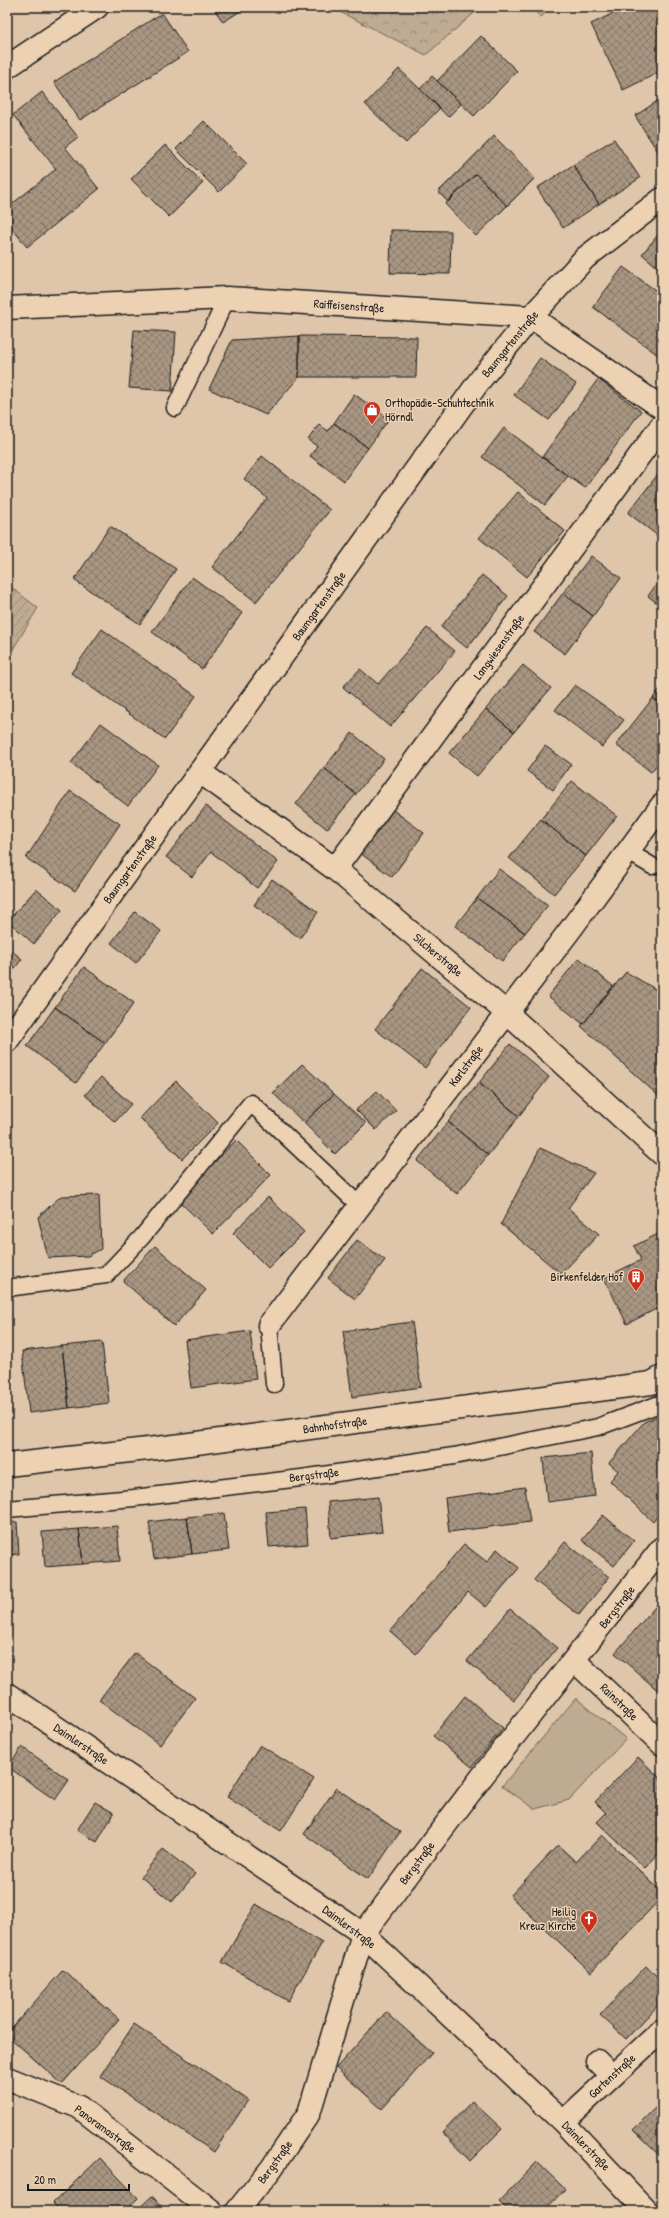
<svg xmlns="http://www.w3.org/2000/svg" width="669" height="2218" font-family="'Patrick Hand',sans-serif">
<defs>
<pattern id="forest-crowns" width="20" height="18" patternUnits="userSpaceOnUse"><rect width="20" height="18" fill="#bfaa92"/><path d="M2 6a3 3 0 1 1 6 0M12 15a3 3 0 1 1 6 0" fill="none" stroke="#9a8a76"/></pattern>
<pattern id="garden-furrows" width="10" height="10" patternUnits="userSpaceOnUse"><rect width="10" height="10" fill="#bfaa92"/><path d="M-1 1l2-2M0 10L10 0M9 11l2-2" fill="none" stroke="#9a8a76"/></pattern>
<pattern id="building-cross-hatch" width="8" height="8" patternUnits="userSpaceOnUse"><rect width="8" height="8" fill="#a99682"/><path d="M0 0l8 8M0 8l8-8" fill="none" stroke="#897a6a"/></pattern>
</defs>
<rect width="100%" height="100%" fill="#dfc6aa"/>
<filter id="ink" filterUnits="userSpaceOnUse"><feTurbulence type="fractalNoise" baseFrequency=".025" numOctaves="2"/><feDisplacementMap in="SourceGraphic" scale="8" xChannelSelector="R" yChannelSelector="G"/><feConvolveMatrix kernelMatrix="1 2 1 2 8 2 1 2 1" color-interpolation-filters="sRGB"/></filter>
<g filter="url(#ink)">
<path fill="#bfaa92" stroke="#6e6357" d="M576 1698 626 1739 569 1800 535 1809 502 1786Z"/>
<path fill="url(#forest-crowns)" stroke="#6e6357" d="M330 7H481L426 55Z
M530 7H552L541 17Z"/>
<path fill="url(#garden-furrows)" stroke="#6e6357" d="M7 584 38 608 7 659Z"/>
<path fill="url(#building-cross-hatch)" stroke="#1c1c1c" d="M213 7H247L223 22Z
M626 7H657L662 17V71L623 90 591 24Z
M162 13 188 52 80 120 54 82Z
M481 36 517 71 474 116 437 81Z
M399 69 440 108 406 143 365 104Z
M432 76 461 104 448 117 420 89Z
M42 92 78 137 65 147 99 189 27 247 7 222V208L56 169 13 115Z
M662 98V158L635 116Z
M204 121 247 164 219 192 176 149Z
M494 136 535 178 507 206 476 174 448 202 438 192Z
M614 139 640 178 599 204 573 165Z
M165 145 203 183 169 217 131 179Z
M573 165 599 204 563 228 537 188Z
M476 174 507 206 476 236 445 204Z
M391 230 451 231 450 274 390 273Z
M662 230V271L642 254Z
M623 267 662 295V358L593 307Z
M134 330 176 332 172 391 129 388Z
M299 336 417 337 416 377H299Z
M299 336V377L266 415 209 389 232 340Z
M540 358 576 384 549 420 514 395Z
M598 379 641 411 585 488 542 457Z
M354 394 389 419 368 448 334 423Z
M334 423 368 448 344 481 310 456 317 446 308 440 319 424 328 431Z
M504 428 568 476 545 505 482 457Z
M262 456 330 510 256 602 212 567 267 498 244 479Z
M662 469V539L628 513Z
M518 492 565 531 527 577 479 538Z
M110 526 176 569 140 624 74 580Z
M591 556 621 578 593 616 563 593Z
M482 575 508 596 467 648 441 627Z
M192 577 242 613 202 669 152 632Z
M661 578H662V607L648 596Z
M563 593 593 616 565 654 534 632Z
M427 628 455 651 390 727 343 687 360 669 378 684Z
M102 629 196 696 165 739 71 673Z
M523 665 551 688 514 732 486 709Z
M575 685 624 720 602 747 555 710Z
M662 686V705L653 698Z
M653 698 662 705V758L651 772 616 745Z
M486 709 514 732 477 776 449 753Z
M101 723 158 765 128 806 71 763Z
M352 733 384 759 356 794 324 768Z
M545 746 571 764 553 790 527 771Z
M324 768 356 794 327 829 296 804Z
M572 781 617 816 586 856 541 819Z
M70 791 120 824 75 891 26 858Z
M206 806 278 862 257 888 211 852 192 877 166 857Z
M393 810 424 833 392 877 360 853Z
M541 819 586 856 554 894 509 858Z
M499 869 548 905 525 933 477 898Z
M272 879 318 912 300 938 254 905Z
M36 889 62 910 34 944 8 921Z
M477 898 525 933 502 961 455 926Z
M135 912 161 931 136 963 111 943Z
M7 947 22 959 7 978Z
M579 958 613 986 583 1024 548 996Z
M84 967 134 1003 105 1043 55 1007Z
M422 968 471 1007 425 1068 375 1029Z
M626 972 662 993V1099L581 1026Z
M55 1007 105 1043 76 1083 27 1046Z
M510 1044 549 1077 519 1116 479 1083Z
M302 1064 334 1094 304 1123 273 1093Z
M101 1077 131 1104 115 1122 85 1095Z
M176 1081 218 1123 182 1159 140 1118Z
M479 1083 519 1116 488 1155 448 1122Z
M377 1091 396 1111 376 1130 356 1110Z
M334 1094 366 1123 335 1154 304 1123Z
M448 1122 488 1155 457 1194 417 1161Z
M236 1140 271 1175 213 1234 178 1200Z
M540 1148 594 1173 568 1208 599 1234 561 1274 501 1224Z
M99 1195 101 1249 88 1256 48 1258 38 1217 61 1196Z
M268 1197 304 1232 268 1268 233 1233Z
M662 1232V1306L627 1324 604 1278 641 1260 634 1246Z
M357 1240 385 1260 355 1299 328 1278Z
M155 1246 206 1290 174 1326 123 1281Z
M412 1322 421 1387 352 1397 343 1331Z
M250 1331 256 1379 191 1388 185 1340Z
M102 1342 109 1403 69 1408 62 1346Z
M62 1346 69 1408 29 1413 22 1351Z
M662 1414V1510L653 1522 610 1481 618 1471 609 1463 644 1422Z
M591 1453 595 1496 547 1502 543 1458Z
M525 1487 530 1522 449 1532 445 1498Z
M378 1497 382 1532 331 1538 328 1502Z
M305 1509 308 1544 269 1547 266 1512Z
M224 1513 229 1550 192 1554 187 1517Z
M603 1515 634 1541 614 1566 582 1540Z
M187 1517 192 1554 154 1559 149 1522Z
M17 1522 19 1554 7 1555V1523Z
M117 1526 120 1561 83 1564 79 1529Z
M79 1529 83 1564 45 1567 42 1532Z
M565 1542 609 1577 579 1615 534 1580Z
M464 1544 487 1562 497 1549 519 1568 486 1607 468 1592 416 1654 390 1631Z
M662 1599V1694L615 1653Z
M510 1609 557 1648 514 1700 467 1661Z
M135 1653 195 1698 160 1745 99 1700Z
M465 1696 503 1728 472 1767 433 1736Z
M260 1745 314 1779 281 1831 227 1797Z
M22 1747 69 1780 55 1800 8 1767Z
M638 1757 662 1780V1850L645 1868 597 1822 606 1813 595 1802Z
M336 1788 400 1832 368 1879 304 1834Z
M95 1802 114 1813 97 1842 77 1830Z
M602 1835 662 1892V1897L591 1972 510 1896 558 1845 576 1862Z
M163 1849 195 1874 172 1902 141 1877Z
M256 1904 322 1943 288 2001 222 1962Z
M646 1966 662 1981V2001L626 2039 600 2015Z
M63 1970 119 2019 62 2084 7 2035V2033Z
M386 2012 432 2053 382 2109 336 2068Z
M134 2024 248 2100 214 2152 100 2076Z
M472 2101 502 2129 470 2161 442 2132Z
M662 2101V2158L633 2130Z
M100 2158 138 2198 125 2211H60L53 2203Z
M537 2162 565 2189 544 2211H509L499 2201Z
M152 2196 166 2211H136Z"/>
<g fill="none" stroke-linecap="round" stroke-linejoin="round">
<defs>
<path id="lane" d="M175 408 227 298
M627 851 652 866
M7 1288 106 1275 142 1237 251 1103 360 1206
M269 1325 274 1384
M7 1509 134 1498 309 1477 454 1456 598 1427 662 1403"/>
<path id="street" d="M7 308 227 298 531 317 662 408
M200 772 335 869 507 1013 662 1154
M335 869 662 425
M269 1325 570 930 662 805
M7 1465 174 1446 651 1383 662 1377
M575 1661 662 1744
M7 1694 363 1934 563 2122 647 2211
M597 2061 612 2076
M7 2078 79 2107 212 2211
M563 2122 662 2030
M237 2211 271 2169 309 2113 363 1934 484 1774 662 1548"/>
<path id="secondary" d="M7 67 97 7
M7 1041 480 380 531 317 585 258 662 199"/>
</defs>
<use href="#lane" stroke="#1c1c1c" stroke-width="19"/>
<use href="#street" stroke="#1c1c1c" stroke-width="25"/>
<use href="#secondary" stroke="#1c1c1c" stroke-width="25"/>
<use href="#lane" stroke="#ecd1b3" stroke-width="16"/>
<use href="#street" stroke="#ecd1b3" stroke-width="22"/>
<use href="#secondary" stroke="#ecd1b3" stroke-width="22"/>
</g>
</g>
<defs>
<symbol id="shop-pin" viewBox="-11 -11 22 30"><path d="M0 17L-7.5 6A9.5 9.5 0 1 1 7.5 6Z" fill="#c8321e" stroke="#ecd1b3"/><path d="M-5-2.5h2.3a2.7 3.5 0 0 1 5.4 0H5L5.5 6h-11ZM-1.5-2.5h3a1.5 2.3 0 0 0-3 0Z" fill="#fff"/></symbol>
<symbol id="building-pin" viewBox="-11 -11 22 30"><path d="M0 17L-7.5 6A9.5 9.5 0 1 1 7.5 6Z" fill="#c8321e" stroke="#ecd1b3"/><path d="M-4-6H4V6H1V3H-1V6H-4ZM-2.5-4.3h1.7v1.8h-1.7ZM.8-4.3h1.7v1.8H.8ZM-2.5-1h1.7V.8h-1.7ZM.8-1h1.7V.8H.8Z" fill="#fff"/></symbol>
<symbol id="church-pin" viewBox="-11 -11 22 30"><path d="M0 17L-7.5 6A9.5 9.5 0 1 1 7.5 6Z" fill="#c8321e" stroke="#ecd1b3"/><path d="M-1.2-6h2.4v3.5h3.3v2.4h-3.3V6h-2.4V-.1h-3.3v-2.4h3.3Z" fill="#fff"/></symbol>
</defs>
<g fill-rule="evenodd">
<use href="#shop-pin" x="362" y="400" width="20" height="27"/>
<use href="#building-pin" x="626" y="1267" width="20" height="27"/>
<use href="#church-pin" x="579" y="1909" width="20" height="27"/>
</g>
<g text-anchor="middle" stroke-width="3" stroke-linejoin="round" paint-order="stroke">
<g font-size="12" fill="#1c1c1c" stroke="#ecd1b3">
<text transform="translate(349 306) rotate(4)" y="4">Raiffeisenstraße</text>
<text transform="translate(510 344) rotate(-51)" y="4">Baumgartenstraße</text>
<text transform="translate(319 606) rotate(-54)" y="4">Baumgartenstraße</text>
<text transform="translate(499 647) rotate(-54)" y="4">Langwiesenstraße</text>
<text transform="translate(130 869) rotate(-54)" y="4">Baumgartenstraße</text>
<text transform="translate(438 955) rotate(40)" y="4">Silcherstraße</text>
<text transform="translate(466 1066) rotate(-53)" y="4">Karlstraße</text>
<text transform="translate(335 1425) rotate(-8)" y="4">Bahnhofstraße</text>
<text transform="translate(314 1475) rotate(-7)" y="4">Bergstraße</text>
<text transform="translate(617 1607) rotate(-52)" y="4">Bergstraße</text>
<text transform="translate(619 1702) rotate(44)" y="4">Rainstraße</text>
<text transform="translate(81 1744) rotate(34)" y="4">Daimlerstraße</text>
<text transform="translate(417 1863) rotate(-53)" y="4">Bergstraße</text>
<text transform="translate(349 1927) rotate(37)" y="4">Daimlerstraße</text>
<text transform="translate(612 2076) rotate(-43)" y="4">Gartenstraße</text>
<text transform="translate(105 2129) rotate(36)" y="4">Panoramastraße</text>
<text transform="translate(586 2146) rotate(46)" y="4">Daimlerstraße</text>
<text transform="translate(275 2162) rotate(-54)" y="4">Bergstraße</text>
</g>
<g font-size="12" fill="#1c1c1c" stroke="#ecd1b3" text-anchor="end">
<text x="385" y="407" text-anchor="start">Orthopädie-Schuhtechnik<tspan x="385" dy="14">Hörndl</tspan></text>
<text x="623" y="1281">Birkenfelder Hof</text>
<text x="576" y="1916">Heilig<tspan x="576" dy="14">Kreuz Kirche</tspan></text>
</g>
</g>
<rect width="669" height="2218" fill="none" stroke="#ecd1b3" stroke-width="24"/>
<rect x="12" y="12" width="645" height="2194" fill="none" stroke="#1c1c1c" stroke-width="1.5" filter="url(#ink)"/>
<path d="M28 2184v6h101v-6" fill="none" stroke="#1c1c1c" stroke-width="2"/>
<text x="34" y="2184" font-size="12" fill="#1c1c1c" stroke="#ecd1b3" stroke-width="3" paint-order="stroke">20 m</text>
</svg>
